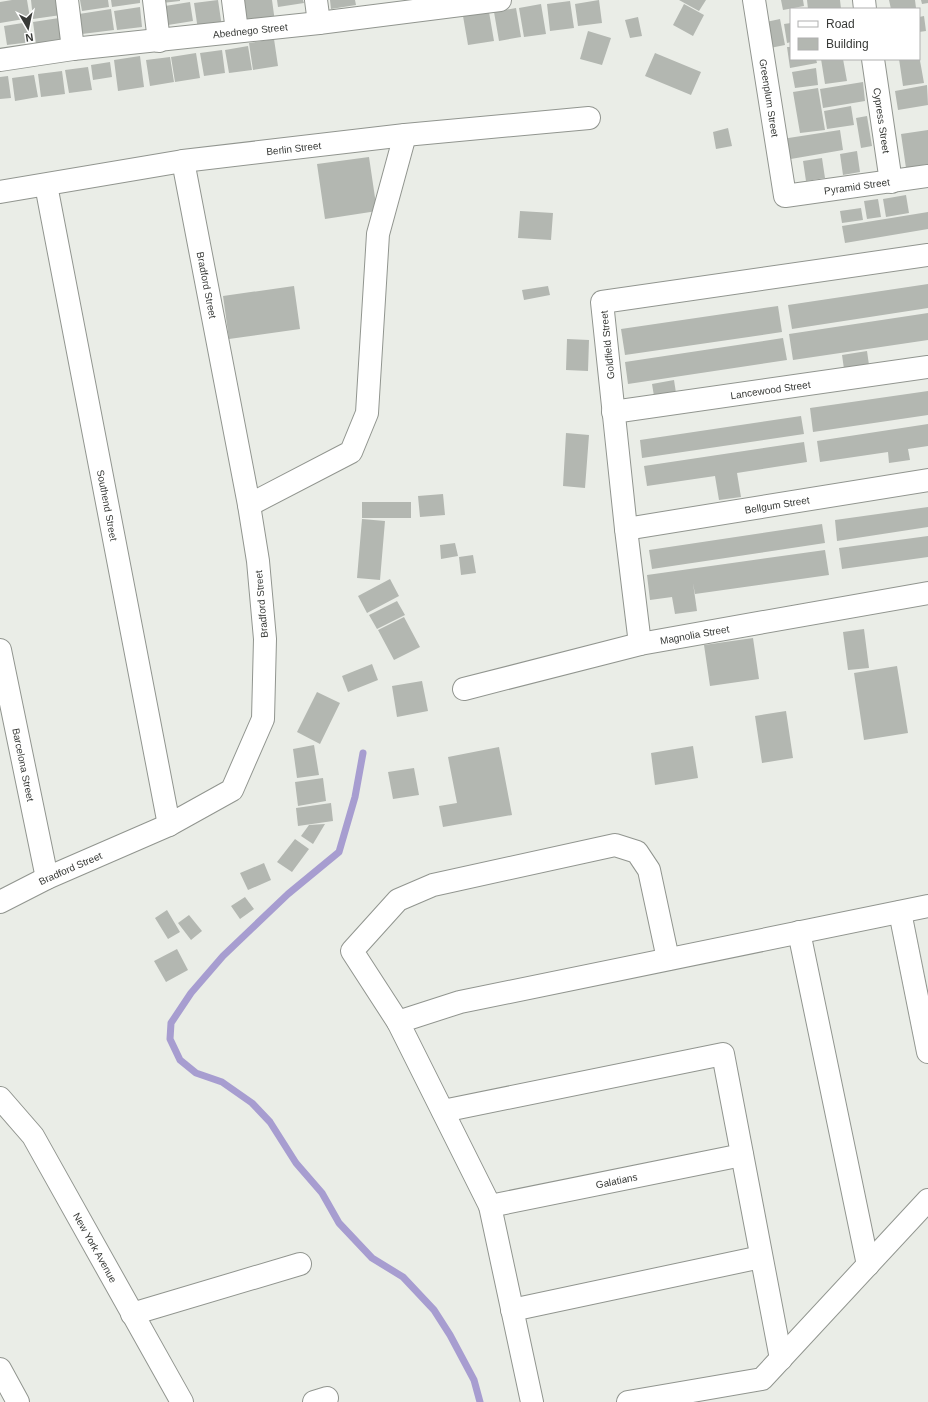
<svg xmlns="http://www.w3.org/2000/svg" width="928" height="1402" font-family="Helvetica,sans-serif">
<rect width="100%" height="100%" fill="#eaede7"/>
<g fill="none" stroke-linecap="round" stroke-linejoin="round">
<path stroke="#a79dd0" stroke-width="7" d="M363 753 355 797 339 852 288 894 223 956 191 993 171 1023 170 1039 180 1060 196 1073 222 1082 252 1103 270 1122 296 1163 322 1193 339 1223 372 1258 403 1277 434 1310 450 1335 474 1380 480 1402"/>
</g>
<path fill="#b3b7b1" d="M12 0H27L30 18 0 23V2Z
M31 0H59L61 15 33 19Z
M80 0H108L109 7 82 11Z
M111 0H140V3L112 7Z
M162 0H180V1L162 3Z
M218 0 222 27 198 30 194 3Z
M243 0H272L275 22 247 26Z
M277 0H303L304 3 278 7Z
M330 0H355L356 5 331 9Z
M599 0 602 23 578 26 575 4Z
M679 0H706L699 11Z
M781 0H803L804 6 783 10Z
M807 0H840L841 9H808Z
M889 0H915L916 8 891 9Z
M921 0H928V3L922 4Z
M570 1 574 28 550 31 547 4Z
M190 2 193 21 168 25 165 6Z
M541 4 546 34 524 37 519 8Z
M684 4 704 15 693 36 673 25Z
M140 7 142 27 117 30 114 11Z
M516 8 521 37 499 41 494 12Z
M111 9 114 30 82 34 79 14Z
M489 12 494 41 468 45 463 16Z
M924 16 926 31 919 32V17Z
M638 17 642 36 630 38 625 20Z
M59 18 63 40 36 44 33 22Z
M780 19 785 45 770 48 766 22Z
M29 22 31 42 7 45 4 26Z
M791 23V42L787 43 784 24Z
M588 31 611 38 602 65 580 59Z
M274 39 278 66 253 70 249 43Z
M248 46 252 70 229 73 225 50Z
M787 47H791V59H816L817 63 790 68Z
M222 50 225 73 204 76 200 53Z
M196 53 200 78 175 82 171 57Z
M655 53 701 72 691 95 645 76Z
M919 55 924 83 903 86 899 59H919Z
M140 56 144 87 118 91 114 60Z
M170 57 174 82 150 86 146 60Z
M821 59H843L847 81 825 84Z
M110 62 112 77 93 80 91 65Z
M88 67 92 90 69 93 65 70Z
M816 68 818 85 795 88 792 72Z
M62 71 65 94 41 97 38 74Z
M34 75 38 97 15 101 12 78Z
M8 76 11 98 0 99V77Z
M863 82 865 101 823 108 820 89Z
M927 85 928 105 898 110 895 91Z
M818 88 825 130 800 133 793 92Z
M851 106 854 125 827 129 824 111Z
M867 116 872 146 861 148 856 118Z
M728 128 732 146 716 149 713 132Z
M840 130 843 150 785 160 782 139Z
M928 130V164L906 168 901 134Z
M857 151 860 172 843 175 840 154Z
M369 157 377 211 325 219 317 164Z
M822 158 825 178 806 181 803 161Z
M906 195 909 213 886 217 883 199Z
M878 199 881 217 867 219 864 201Z
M861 208 863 220 842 223 840 211Z
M520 211 553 213 551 240 518 238Z
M928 212V229L845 243 842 226Z
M928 284V308L792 329 788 305Z
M294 286 300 329 229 339 223 296Z
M548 286 550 295 524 300 522 290Z
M778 306 782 332 625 355 621 329Z
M928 313V340L793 360 789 334Z
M783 338 787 360 628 384 625 362Z
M567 339 589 340 588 371 566 370Z
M867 351 869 365 844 369 842 355Z
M674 380 676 393 654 396 652 384Z
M928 391V415L813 432 810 408Z
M801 416 804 434 642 458 640 440Z
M928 424V446L908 449 910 460 889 463 888 452 820 462 817 441Z
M566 433 589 435 585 488 563 486Z
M804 442 807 462 737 473 741 497 719 500 715 476 647 486 644 466Z
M443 494 445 515 420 517 418 496Z
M362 502H411V518H362Z
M928 507V527L837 541 835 520Z
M362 519 385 521 380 580 357 578Z
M822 524 825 543 652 569 649 550Z
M928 536V557L842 569 839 548Z
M455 543 458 556 441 559 440 545Z
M825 550 829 575 695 594 693 583 697 611 675 614 672 597 650 600 647 575Z
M473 555 476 573 461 575 459 557Z
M390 579 399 596 367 613 358 596Z
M397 601 405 615 377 629 369 615Z
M404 617 420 647 394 660 378 630Z
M864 629 869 668 848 670 843 632Z
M753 638 759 679 710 686 704 645Z
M372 664 378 680 348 692 342 676Z
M897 666 908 733 864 740 854 673Z
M422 681 428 711 397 717 392 686Z
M317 692 340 703 320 744 297 732Z
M786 711 793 758 762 763 755 716Z
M314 745 319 775 297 778 293 749Z
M693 746 698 778 655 785 651 753Z
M499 747 512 815 443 827 439 806 457 803 448 757Z
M414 768 419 795 393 799 388 772Z
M323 778 326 801 298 806 295 782Z
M331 803 333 821 298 826 296 808Z
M325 824 313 844 301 836 309 825Z
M295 839 309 849 292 872 277 862Z
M264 863 271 880 248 890 240 873Z
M245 897 254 909 240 919 231 906Z
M167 910 180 932 168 939 155 918Z
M189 915 202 931 191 940 178 923Z
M177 949 188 970 166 982 154 961Z"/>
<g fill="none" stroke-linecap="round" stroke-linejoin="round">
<defs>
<g id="street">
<path d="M67 0 73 49"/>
<path d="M154 0 159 41"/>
<path d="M233 0 237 31"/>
<path d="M316 0 319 23"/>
<path id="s1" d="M754 0 785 196 928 176"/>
<path d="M864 0 865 9"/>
<path id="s2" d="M873 59 891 182"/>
<path id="s3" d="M0 60 73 49 319 23 500 0"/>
<path id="s4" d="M46 185 169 825"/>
<path id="s5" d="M0 192 183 161 405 135 589 118"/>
<path id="s6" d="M613 412 928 367"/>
<path d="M249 505 351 452 367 413 378 234 405 135"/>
<path id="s7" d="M626 529 928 480"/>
<path d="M640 644 626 529 602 302 928 255"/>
<path id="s8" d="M0 650 47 878"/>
<path id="s9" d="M464 689 640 644 928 593"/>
<path id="s10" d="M0 902 47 878 169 825 232 790 263 719 265 639 258 561 249 505 183 161"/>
<path d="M900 912 928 1052"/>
<path d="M799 932 868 1265"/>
<path d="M398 1022 352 951 398 900 433 885 615 845 637 852 649 870 668 959"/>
<path id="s11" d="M0 1098 33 1136 182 1402"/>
<path d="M443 1111 723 1054 781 1359"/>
<path id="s12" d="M490 1206 742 1155"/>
<path d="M512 1310 761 1257"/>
<path d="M132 1314 300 1264"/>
<path d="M0 1369 18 1402"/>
<path d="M314 1402 327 1398"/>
<path d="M628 1402 762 1379 928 1200"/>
</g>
<path id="secondary" d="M532 1402 490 1206 398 1022 460 1002 928 906"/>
</defs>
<use href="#street" stroke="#91958f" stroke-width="24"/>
<use href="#secondary" stroke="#91958f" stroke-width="24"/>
<use href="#street" stroke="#fff" stroke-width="22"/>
<use href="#secondary" stroke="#fff" stroke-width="22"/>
</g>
<g text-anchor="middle" stroke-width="3" stroke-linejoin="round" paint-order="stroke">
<g font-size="10" fill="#383a37" stroke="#fff">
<text dy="4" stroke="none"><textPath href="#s3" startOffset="252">Abednego Street</textPath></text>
<text dy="4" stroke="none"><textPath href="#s1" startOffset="99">Greenplum Street</textPath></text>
<text dy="4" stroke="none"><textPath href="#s2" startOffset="62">Cypress Street</textPath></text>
<text dy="4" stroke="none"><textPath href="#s5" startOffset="297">Berlin Street</textPath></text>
<text dy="4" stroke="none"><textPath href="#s1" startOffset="271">Pyramid Street</textPath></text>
<text transform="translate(207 285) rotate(79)" y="4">Bradford Street</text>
<text transform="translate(607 345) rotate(-96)" y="4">Goldfield Street</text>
<text dy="4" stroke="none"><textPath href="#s6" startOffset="159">Lancewood Street</textPath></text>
<text dy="4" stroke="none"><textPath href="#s7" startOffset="153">Bellgum Street</textPath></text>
<text dy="4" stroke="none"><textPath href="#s4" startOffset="326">Southend Street</textPath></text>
<text transform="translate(261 604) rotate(-95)" y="4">Bradford Street</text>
<text dy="4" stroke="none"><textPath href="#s9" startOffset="237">Magnolia Street</textPath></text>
<text dy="4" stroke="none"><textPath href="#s8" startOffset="117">Barcelona Street</textPath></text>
<text dy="4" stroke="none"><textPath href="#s10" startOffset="78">Bradford Street</textPath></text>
<text dy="4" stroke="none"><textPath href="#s12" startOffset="129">Galatians</textPath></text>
<text dy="4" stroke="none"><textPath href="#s11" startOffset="178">New York Avenue</textPath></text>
</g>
</g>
<rect x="790" y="8" width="130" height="52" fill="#ffffff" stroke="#afb0af"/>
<rect x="798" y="21" width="20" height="6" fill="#ffffff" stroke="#afb0af"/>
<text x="826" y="28" font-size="12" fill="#383a37">Road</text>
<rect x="798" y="38" width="20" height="12" fill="#b3b7b1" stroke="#afb0af"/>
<text x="826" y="48" font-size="12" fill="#383a37">Building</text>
<g transform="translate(28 28) rotate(171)" stroke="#ffffff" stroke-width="3" paint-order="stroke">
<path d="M0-3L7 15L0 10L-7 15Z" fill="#383a37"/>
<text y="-6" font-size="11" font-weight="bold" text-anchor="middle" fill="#383a37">N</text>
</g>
</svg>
